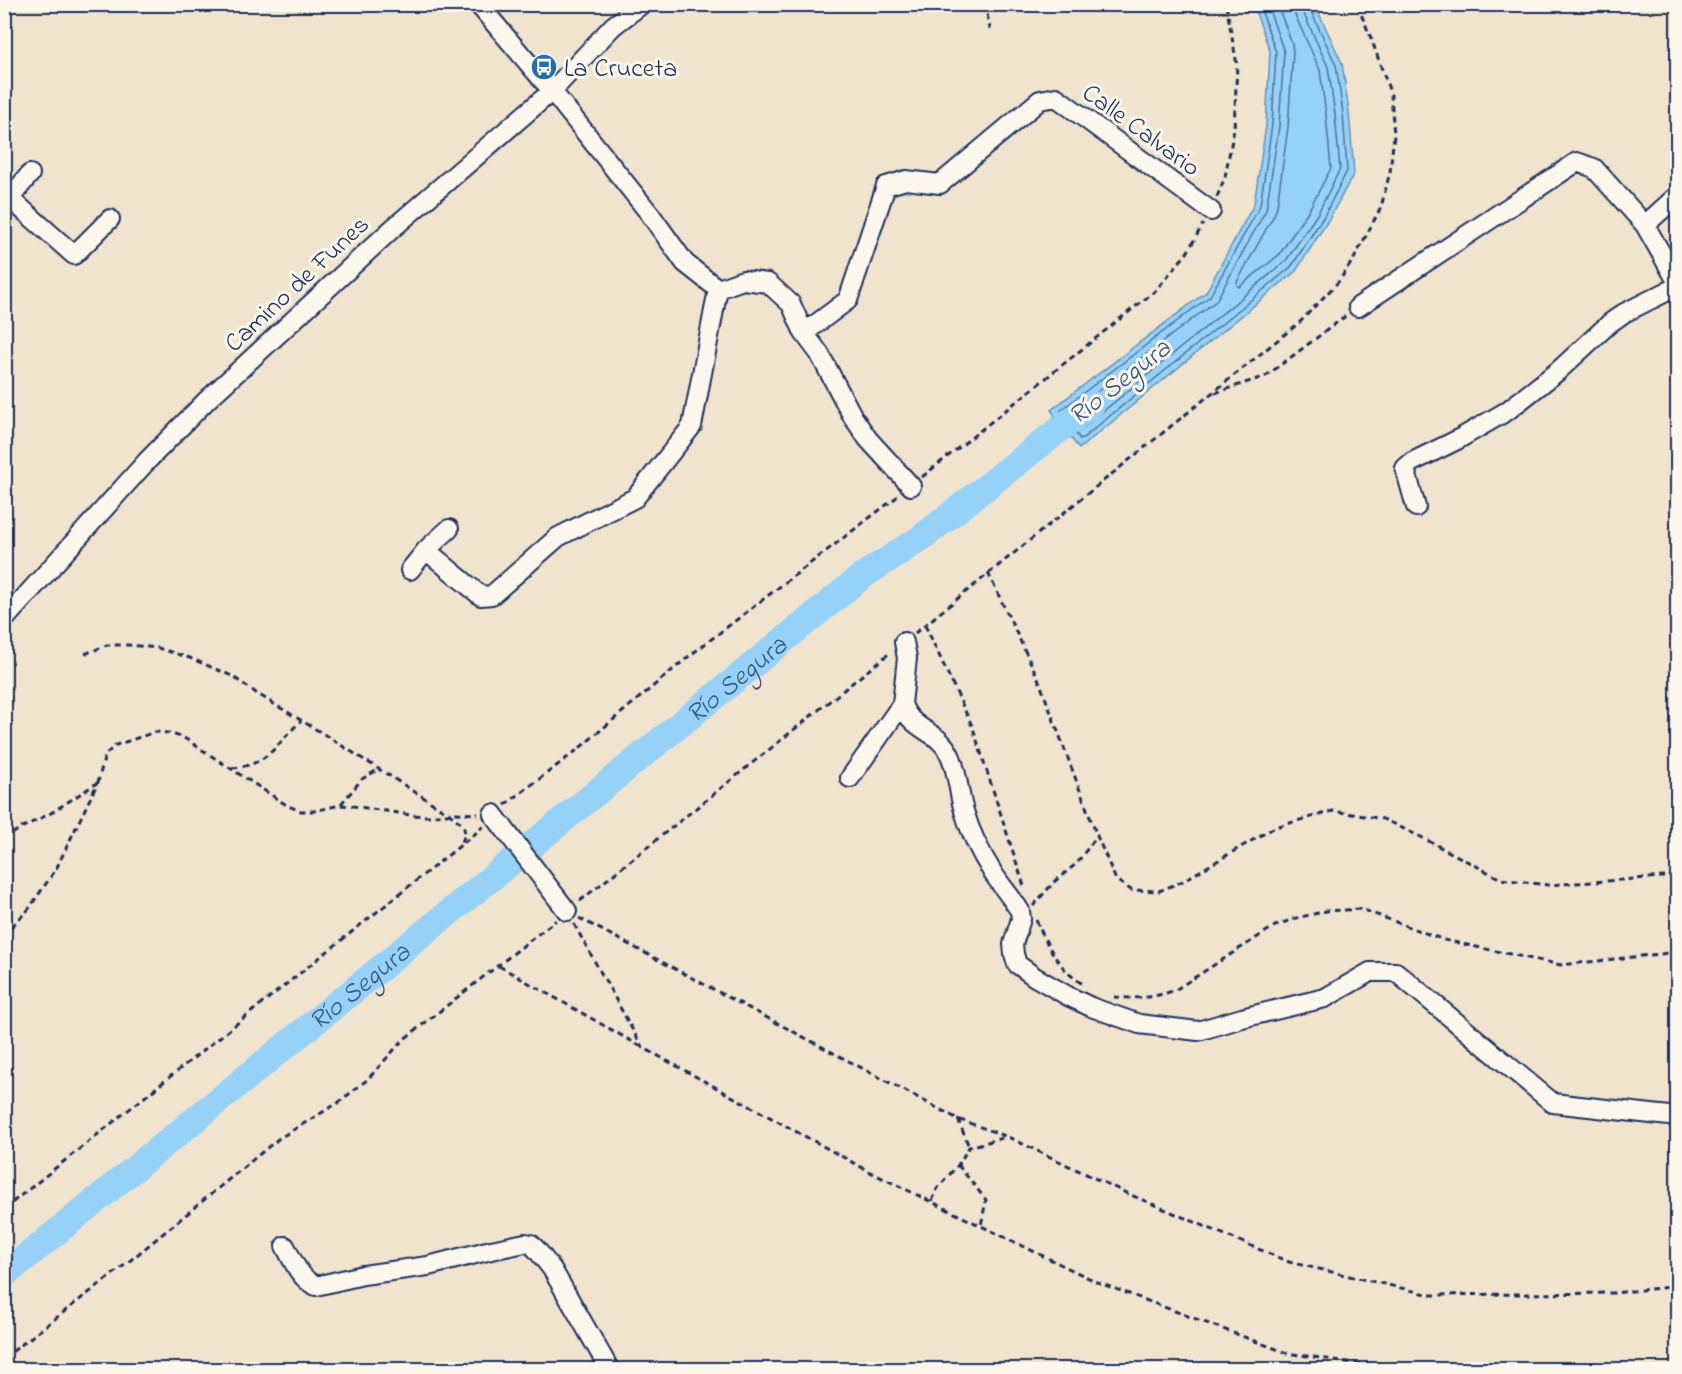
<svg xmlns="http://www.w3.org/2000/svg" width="1682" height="1374" font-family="'Indie Flower',sans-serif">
<rect width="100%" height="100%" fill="#f0e4cf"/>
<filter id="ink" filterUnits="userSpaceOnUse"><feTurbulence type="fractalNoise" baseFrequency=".0167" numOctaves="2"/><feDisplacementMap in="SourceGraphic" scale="12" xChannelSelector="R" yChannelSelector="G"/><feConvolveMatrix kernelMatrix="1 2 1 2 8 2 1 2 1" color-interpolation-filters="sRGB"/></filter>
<g filter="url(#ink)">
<path fill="#96d2f7" stroke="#6591ba" stroke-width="1.5" d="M1253 5H1315L1342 63 1349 112 1354 173 1329 219 1296 271 1079 449 1051 410 1206 292 1254 204 1266 125 1270 51Z"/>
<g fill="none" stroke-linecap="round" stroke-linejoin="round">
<path stroke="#4c709b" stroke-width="1.5" d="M1259 4 1276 52 1272 125 1260 206 1210 296 1061 410V414L1080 439 1083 438 1291 267 1324 216 1347 171 1343 113 1336 65 1310 9V4
M1267 4 1284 52 1279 126 1266 210 1216 301 1072 411 1071 415 1081 428 1084 427 1285 262 1318 213 1340 169 1335 114 1328 67 1303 12 1302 4
M1277 4 1292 44 1293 52 1288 127 1277 206 1274 215 1237 282V285L1239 287 1279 255 1310 208 1331 168 1326 115 1320 70 1295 15 1293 4"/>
<path stroke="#96d2f7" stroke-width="27" id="s1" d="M4 1275 861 577 921 538 1092 404"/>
<defs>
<path id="minor" d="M478 4 552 91 650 214 685 263 718 289 743 280 768 283 791 304 804 333 819 353 853 417 868 439 911 486
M4 193 74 255 110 219
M10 198 30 174
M1645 225 1678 195
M1358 307 1577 162 1594 168 1645 225 1678 283
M804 333 848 300 886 186 906 180 940 184 1040 100 1056 97 1211 211
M1416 507 1405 468 1412 462 1457 440 1507 411 1558 371 1610 323 1624 313 1678 286
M426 550 481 596 492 595 558 537 635 498 692 426 718 289
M410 570 426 550 449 529
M4 620 147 461 207 400 392 229 552 91 613 26 642 4
M902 704C912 732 937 729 949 753 958 770 958 792 964 811 970 832 981 854 993 873 1002 887 1012 898 1020 911L1021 919 1013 944 1014 954 1017 964 1035 977 1068 996 1091 1007 1139 1024 1198 1031 1242 1018 1325 998 1370 972H1396L1553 1103 1678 1117
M850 778 902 704 907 658 904 642
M493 814 567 911
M285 1246C293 1261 300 1279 316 1286L363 1275 428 1266 491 1250 525 1243 531 1244 537 1250 552 1269 610 1370"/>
</defs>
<use href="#minor" stroke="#1b2f5e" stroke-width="22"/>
<path stroke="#1b2f5e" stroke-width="3" stroke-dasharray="6 4.5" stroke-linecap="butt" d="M985 4 990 29
M1217 197 1225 177 1234 129 1237 65 1226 4
M1215 393 1266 376 1347 315
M922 477 1155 291 1187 253 1203 224
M988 573 1038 678 1097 836 1116 880 1131 890 1159 891 1183 881 1275 827 1333 811 1383 819 1421 837 1501 879 1548 885 1678 876
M925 625 973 728 1024 886
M915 633 1300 322 1339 281 1355 257 1381 207 1390 172 1394 135 1391 95 1371 38 1357 4
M85 654 107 645H129L158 648 190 658 232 676 256 693 322 733 448 813C461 823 470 827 461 844
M232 768C269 765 276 744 301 721
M341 804 362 779 379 769
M505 805 576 751 688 657 898 496
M4 840 19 829 51 813 97 783
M580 901 891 652
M1033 906 1054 882 1076 864 1097 836
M579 918 958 1119 1008 1137 1124 1192 1289 1262 1431 1295 1614 1293 1678 1286
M1036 920C1047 945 1059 970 1083 984
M574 924 642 1047 872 1173 1097 1282 1287 1353 1400 1370
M4 934 28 910 56 869 98 782 105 755 116 745 155 732 169 733 184 738 288 806 301 811H314L340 805 353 806 411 815 428 816 455 813 478 814
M499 966 640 1046
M1114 997C1136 999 1154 998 1175 990L1275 926 1293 919 1326 911 1361 909 1444 940 1561 965 1678 952
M958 1119 969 1147
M958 1165 986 1200 981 1226
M932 1201 937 1189 958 1165 969 1147 1006 1137
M4 1209 476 833 483 826
M4 1358 121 1268 278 1139 338 1103 368 1079 403 1040 556 920"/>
<use href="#minor" stroke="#fbf7ec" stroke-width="18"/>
</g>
</g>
<defs>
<symbol id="bus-disc" viewBox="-11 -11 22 22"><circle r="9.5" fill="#1f6fb2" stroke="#fbf7ec"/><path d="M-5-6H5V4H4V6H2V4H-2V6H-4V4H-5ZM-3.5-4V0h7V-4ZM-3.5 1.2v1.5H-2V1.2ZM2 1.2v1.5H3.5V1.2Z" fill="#fff"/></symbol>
</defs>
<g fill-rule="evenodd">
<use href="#bus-disc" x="529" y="52" width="30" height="30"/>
</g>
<g text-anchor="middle" stroke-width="6" stroke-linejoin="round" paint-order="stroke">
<g font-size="26" fill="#1b2f5e" stroke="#fbf7ec" text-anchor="start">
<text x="564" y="76">La Cruceta</text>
</g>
<g font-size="26" fill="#1b2f5e" stroke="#fbf7ec">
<text transform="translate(1142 129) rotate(36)" y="9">Calle Calvario</text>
<text transform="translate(296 283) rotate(-43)" y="9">Camino de Funes</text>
</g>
<g font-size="27" font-style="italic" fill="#3a5884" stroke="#fbf7ec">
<text transform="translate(1119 381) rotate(-38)" y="9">Río Segura</text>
<text dy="9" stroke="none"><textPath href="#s1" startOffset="944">Río Segura</textPath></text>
<text dy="9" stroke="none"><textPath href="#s1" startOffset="458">Río Segura</textPath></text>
</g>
</g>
<rect width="1682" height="1374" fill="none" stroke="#fbf7ec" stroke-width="24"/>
<rect x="12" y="12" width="1658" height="1350" fill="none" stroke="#1b2f5e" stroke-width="2" filter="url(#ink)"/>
</svg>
